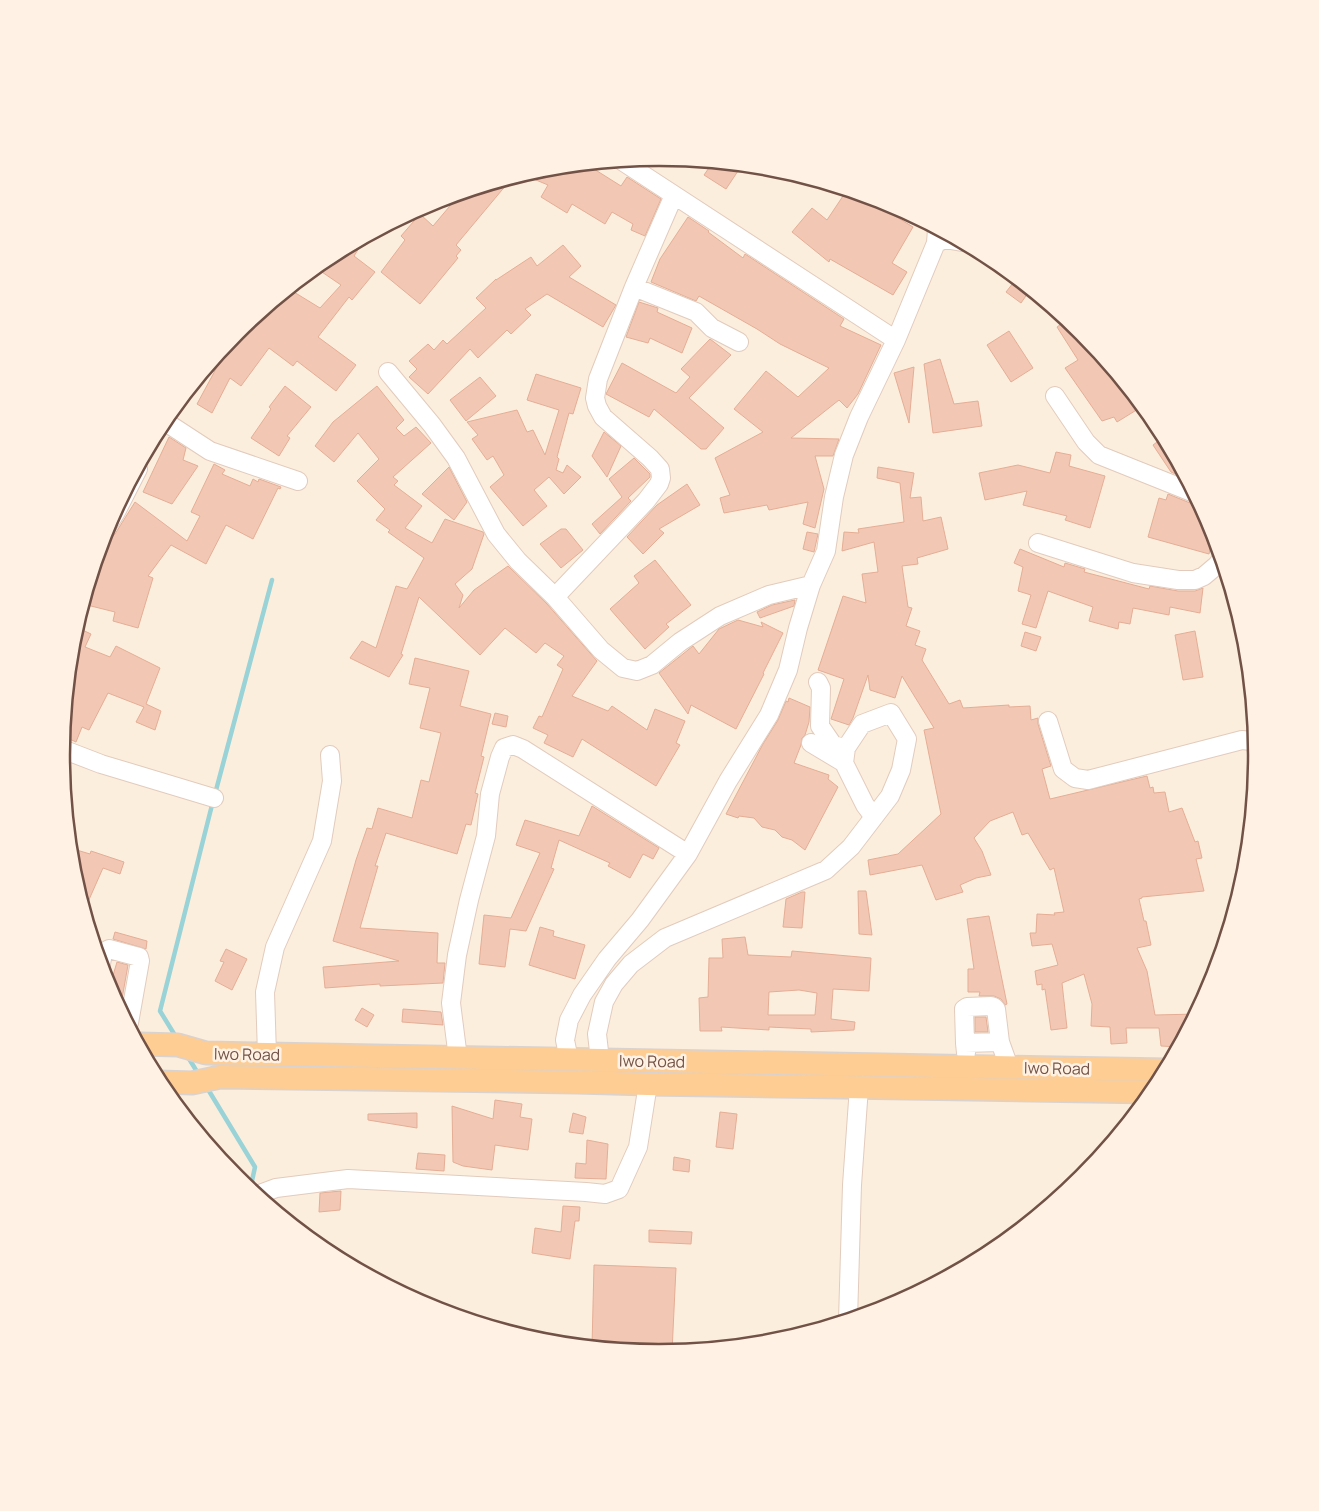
<svg xmlns="http://www.w3.org/2000/svg" width="1319" height="1511" font-family="Manrope,sans-serif">
<rect width="100%" height="100%" fill="#fceedd"/>
<g fill="none" stroke-linecap="round" stroke-linejoin="round">
<path stroke="#99d2d7" stroke-width="4.5" d="M215 794 272 580
M176 1037 160 1011 213 801
M188 1057 199 1075
M206 1086 255 1167 250 1190"/>
</g>
<path fill="#f2c8b5" stroke="#e5ad95" fill-rule="evenodd" d="M713 162 742 165 726 189 704 175Z
M586 164 621 186 627 177 661 199 645 236 631 230 633 224 612 212 605 224 572 204 567 213 541 197 548 185 524 175 543 169Z
M512 178 456 245 461 250 456 256 458 258 420 304 381 272 405 240 401 236 420 214 433 226 460 194Z
M847 190 874 199 872 202 913 227 892 263 907 272 893 295 830 259 829 262 792 232 812 208 827 220Z
M688 217 709 231 708 232 743 258 745 254 844 319 840 326 881 345 858 394 847 408 839 400 791 438 839 439 833 456H815L824 489 815 528 803 524 808 502 769 510 767 505 724 513 720 498 730 495 715 458 763 432 734 409 766 371 798 397 829 368 780 344 757 329 699 296 696 301 651 282 660 259Z
M366 237 354 256 375 272 352 300 349 297 318 337 356 365 336 391 297 361 293 366 269 348 241 386 230 378 212 413 197 404 217 367 244 330 261 312 289 289 320 308 341 285 316 268 327 258Z
M563 245 581 266 569 277 616 305 603 327 547 294 525 309 531 315 511 334 507 330 478 358 470 349 428 394 409 377 417 369 409 361 428 344 434 350 443 340 447 344 486 308 476 298 496 279V280L531 257 537 266Z
M1017 278 1030 290 1021 303 1006 292Z
M639 302 658 308 657 312 692 328 682 353 650 338 648 343 626 337Z
M1067 320 1083 333 1143 406 1117 422 1114 417 1102 421 1065 368 1078 360 1057 327Z
M1009 331 1033 368 1011 382 987 345Z
M710 339 731 355 689 398 724 428 706 449H701L654 409 649 417 606 394 622 363 676 393 690 377 681 369Z
M940 359 954 404 978 401 982 426 933 433 924 364Z
M914 367 909 423 894 373Z
M536 374 581 388 573 414 569 413 557 457 559 459 556 470 563 473 567 465 581 477 564 494 549 477 534 490 547 506 523 526 490 487 504 475 493 456 487 460 472 439 478 435 467 422 517 410 527 432 533 430 545 455 559 410 527 400Z
M480 377 496 396 466 421 450 400Z
M285 386 311 407 287 436 290 438 279 456 251 438 271 409 269 407Z
M377 386 404 420 396 428 404 436 416 427 431 443 393 477 398 481 394 485 422 506 405 528 432 543 445 519 483 532 484 534 472 569 455 584 463 595 459 608 474 590 508 566 547 604 597 661 572 696 608 711 612 706 647 730 655 709 685 721 676 743 680 745 656 786 582 739 573 757 544 743 548 735 533 728 539 716 542 717 563 669 557 665 564 656 545 643 536 653 505 628 480 655 419 597 401 654 403 655 389 677 350 658 362 641 376 648 396 586 407 589 424 558 388 532 390 530 376 520 385 509 357 481 379 459 358 433 334 462 315 446 333 422Z
M604 432 621 446 607 477 592 456Z
M169 437 186 448 183 460 198 466 172 504 143 492Z
M1164 437 1187 479 1171 472 1153 445Z
M1056 452 1071 455 1069 466 1105 476 1090 528 1065 520 1067 516 1023 505 1027 491 985 500 979 473 1018 465 1050 473Z
M634 458 650 474V477L628 498 631 501 600 534 592 524 622 497 609 479Z
M214 464 225 470 222 474 250 486 253 479 258 482 259 479 281 487 280 489 278 488 253 539 226 525 206 564 171 545 148 576 153 578 138 628 113 621 115 612 83 604 99 553 109 538 115 534 135 502 187 541 200 516 191 512Z
M449 467 467 502 454 520 422 494Z
M878 467 914 473 910 498 921 497 923 521 941 517 948 549 917 558 918 564 902 566 908 607 912 608 906 626 920 631 915 645 926 649 922 660 949 704 960 700 963 708 1009 705V707L1030 706 1031 720 1038 718V724L1051 766 1042 769 1050 799 1147 776 1150 788 1153 787 1154 793 1165 792 1169 812 1182 808 1195 842 1198 841 1202 858 1196 859 1204 891 1142 897V898L1139 899 1144 921H1146L1151 945 1137 948 1147 971 1155 1015 1197 1014 1179 1047 1161 1046 1159 1028H1126L1127 1043 1111 1044 1110 1027 1091 1026 1092 1004 1084 974 1062 983 1067 1028 1051 1030 1045 989 1042 990V984L1037 985 1035 971 1058 965 1052 944 1032 946 1030 933H1036L1037 914 1055 915 1054 913 1064 912 1054 868 1050 870 1028 833 1022 835 1013 812 990 821 974 838 982 851 991 875 976 878 960 885 963 892 936 900 922 865 870 875 868 860 898 854 941 814 924 730 934 728 902 676 895 698 870 690 868 675 853 718 849 725 831 719 844 679 818 670 843 596 866 603 862 574 878 572 874 542 842 551 844 532 859 533 858 529 904 522 900 483 877 478Z
M687 484 700 505 659 529 664 533 643 554 627 537 657 505Z
M1168 494 1190 503 1201 505 1214 532 1209 554 1148 537 1159 498 1166 500Z
M561 529H566L583 550 561 568 540 544Z
M807 532 818 534 814 552 803 549Z
M1020 549 1064 567 1065 563 1085 569 1084 572 1149 589 1150 586 1178 591H1195L1203 588 1200 613 1170 607 1169 615 1133 608 1130 624 1119 622 1118 629 1089 621 1093 607 1048 591 1036 628 1022 624 1031 595 1018 591 1023 567 1014 563Z
M655 560 691 605 666 624 669 627 645 649 610 609 639 583 634 576Z
M795 600 794 606 760 618 757 612 772 605Z
M738 620 763 627 761 622 783 633 763 673 764 674 736 729 691 705 688 714 659 673 693 646 699 654 719 629Z
M76 627 91 634 85 647 110 657 116 646 160 668 146 704 161 711 155 730 136 722 144 707 108 693 89 730 82 727 76 742 63 736 73 639Z
M1195 631 1203 677 1183 680 1175 635Z
M1025 632 1041 637 1036 651 1021 646Z
M415 658 469 671 460 706 491 714 481 756 484 757 475 793 478 794 471 825 466 824 457 854 386 833 375 866H378L360 928 438 933 437 963H445L443 983 380 986V984L325 988 323 967 399 961 333 941 356 860 367 828 372 829 378 808 412 818 421 780 429 782 441 733 420 728 430 688 409 684Z
M789 698 810 707 809 722 805 735 802 738 801 745 794 763 829 775 828 779 838 787 805 850 792 840 782 837 775 830 762 827 754 818 739 816 738 818 726 814 763 744 778 720 786 701 788 702Z
M495 713 508 716 506 727 492 724Z
M592 806 659 848 653 859 643 854 630 878 608 866 610 863 559 840 551 868 554 869 526 931 510 929 505 967 479 964 484 915 511 918 540 853 516 845 525 820 579 836Z
M70 848 90 854 91 851 124 862 120 874 103 868 84 911 73 872Z
M858 891H866L872 935 859 934Z
M802 892H805L802 928 783 927 786 899Z
M989 916 1007 1004 1005 1005 1001 999 994 996H979L980 992H968V969H974L967 919Z
M540 927 554 931 553 936 585 945 575 979 529 965Z
M115 932 147 941 146 949 113 939Z
M745 937 748 955 791 957 792 951 871 958 869 991 833 989 831 1019 855 1022 854 1030 811 1032V1029L769 1027V1030L721 1027 722 1031H700L699 998 708 997 709 958H723L722 939ZM799 990 817 993 815 1015H768L769 992Z
M226 949 247 959 232 990 215 981 224 962 220 961Z
M117 962 128 965 120 1010 109 989Z
M362 1008 374 1015 367 1027 355 1020Z
M403 1009 441 1012 443 1025 402 1022Z
M975 1017H986L988 1032H975Z
M495 1100 522 1104 520 1117 532 1119 528 1150 495 1145 492 1170 463 1166 453 1162 452 1106 493 1119Z
M720 1112 737 1114 733 1149 716 1147Z
M417 1113V1128L368 1120V1114Z
M573 1113 586 1117 583 1134 569 1132Z
M587 1140 608 1144 606 1179 575 1178 576 1163 586 1164Z
M418 1153 445 1155 444 1171 416 1169Z
M674 1157 690 1160 689 1172 673 1170Z
M341 1191 340 1210 319 1212 320 1193Z
M563 1206 580 1207 579 1221H575L570 1259 532 1253 535 1228 561 1232Z
M649 1230 692 1232 691 1244 649 1242Z
M594 1265 676 1268 672 1352 659 1354 592 1347Z"/>
<g fill="none" stroke-linecap="round" stroke-linejoin="round">
<defs>
<path id="minor" d="M622 161 896 340
M936 243 945 239 962 242
M634 287 696 312 712 328 739 342
M388 372 432 425 456 458 496 534 518 561 555 597 601 650 623 668 637 671 652 665 680 642 720 616 769 595 811 585
M1055 396 1086 442 1099 455 1194 493
M164 421 210 451 298 481
M106 528 116 512 138 469
M1038 543 1133 573 1178 580H1195L1204 576 1217 565 1222 558
M555 597 646 501 659 484 661 478 660 469 650 458 603 417 597 406 595 398 598 379 634 287 674 195
M818 682 821 688 820 726 833 745 846 748
M1048 721 1063 769 1075 778 1088 780 1242 740 1251 741 1257 748
M811 743 841 761
M62 749 101 764 214 798
M101 964 103 953 109 949 139 957 140 961 129 1023
M965 1043 964 1009 967 1007 991 1006 994 1007 996 1009 1000 1042
M966 1053 965 1043 1000 1042 1009 1067
M267 1054 265 992 275 947 322 841 332 781 330 755
M458 1058 451 1003 457 955 469 900 486 836 490 794 500 757 504 748 513 745 523 749 688 854
M569 1060 565 1040 569 1020 582 995 607 959 640 920 688 854 728 781 769 715 788 670 798 628 811 585 826 551 834 497 844 455 859 417 896 340 936 243 937 229
M600 1060 597 1034 604 1002 614 984 631 964 665 938 826 870 851 847 890 796 901 770 907 739 891 713 862 724 846 748 844 763 865 805 874 817
M257 1195 276 1188 348 1179 586 1192 605 1194 619 1189 638 1147 648 1084
M848 1320 852 1185 859 1087"/>
<path id="major" d="M139 1044 178 1045 206 1053 1166 1070
M159 1082 192 1083 220 1077 577 1082 648 1084 1153 1092"/>
</defs>
<use href="#minor" stroke="#e2cbbd" stroke-width="20"/>
<use href="#major" stroke="#dad2cf" stroke-width="25"/>
<use href="#minor" stroke="#fff" stroke-width="18"/>
<use href="#major" stroke="#fdcd94" stroke-width="22"/>
</g>
<g text-anchor="middle" stroke-width="5" stroke-linejoin="round" paint-order="stroke">
<g font-size="16" fill="#725246" stroke="#fff2e4">
<text transform="translate(247 1054) rotate(1)" y="6">Iwo Road</text>
<text transform="translate(652 1061) rotate(1)" y="6">Iwo Road</text>
<text transform="translate(1057 1068) rotate(1)" y="6">Iwo Road</text>
</g>
</g>
<path d="M0 0H1319V1511H0ZM70 755a589 589 0 1 1 1178 0a589 589 0 1 1-1178 0Z" fill="#fff2e4" fill-rule="evenodd"/>
<path fill="none" stroke="#725246" stroke-width="2.5" d="M70 755a589 589 0 1 1 1178 0a589 589 0 1 1-1178 0Z"/>
</svg>
